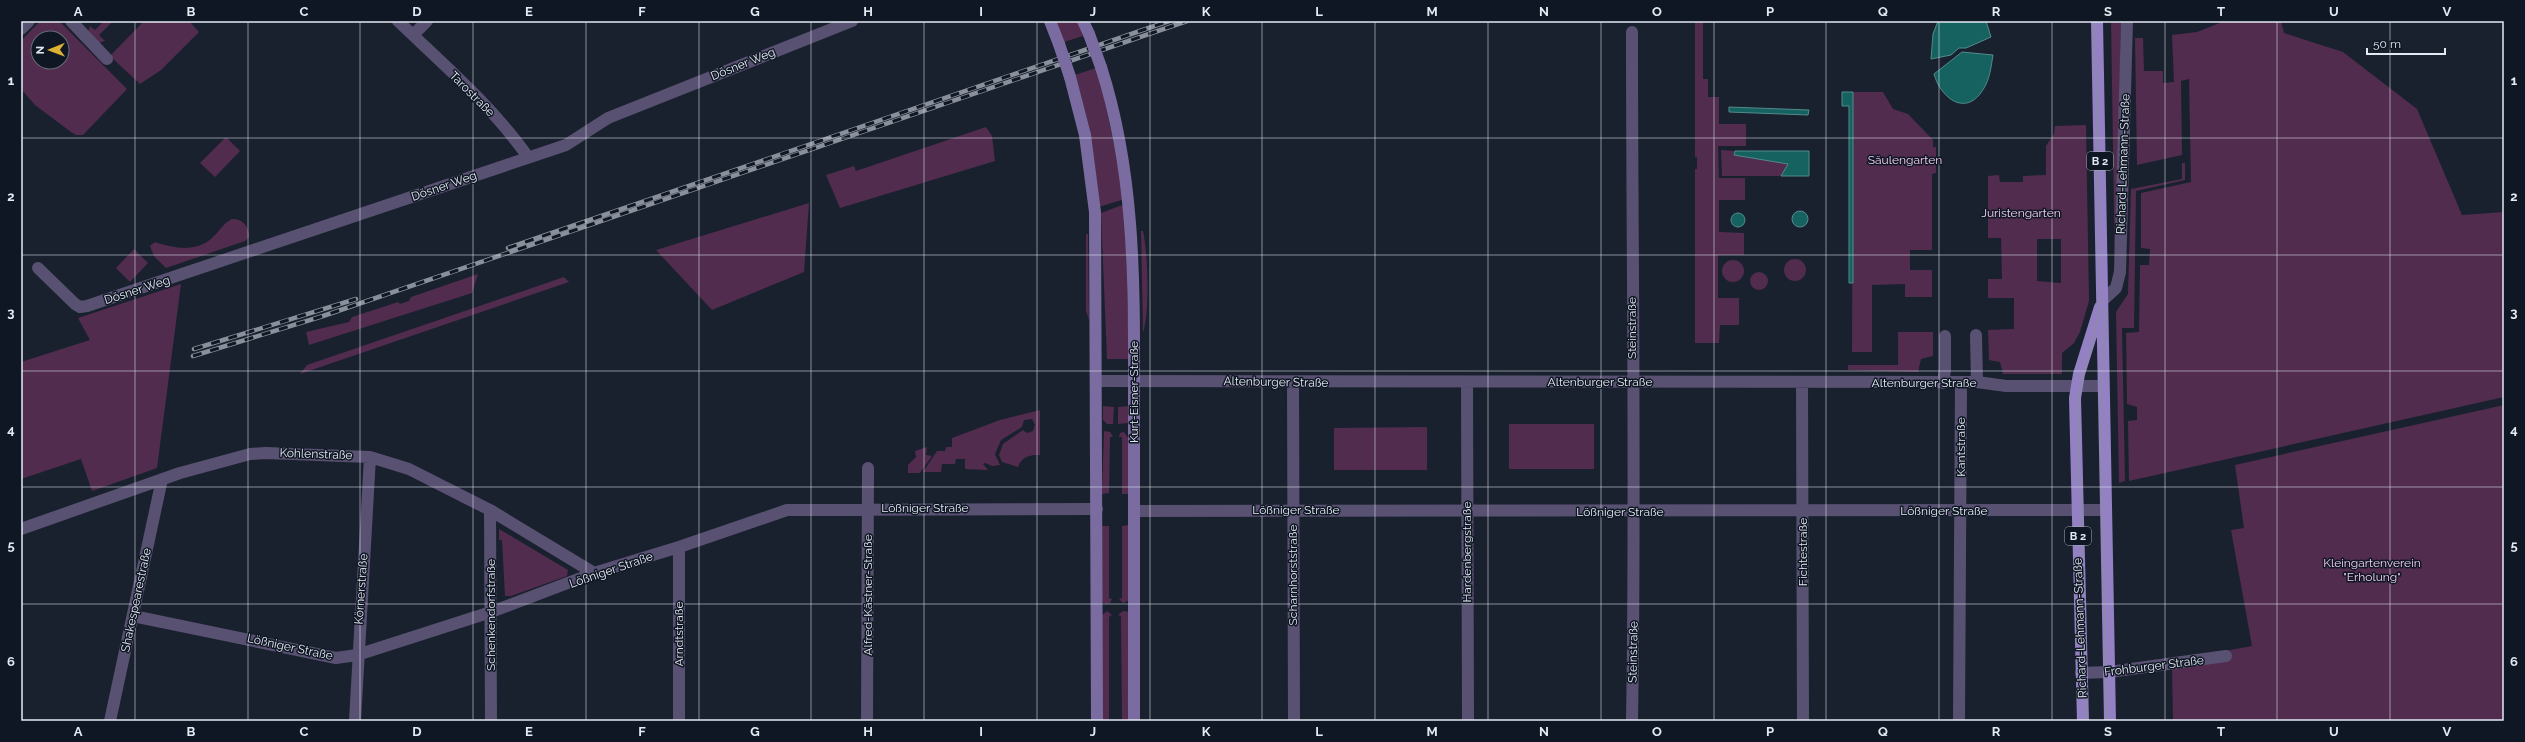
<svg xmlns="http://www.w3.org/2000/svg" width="2525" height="742" font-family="Raleway,sans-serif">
<rect width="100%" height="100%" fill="#19212e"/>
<path fill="#512c4e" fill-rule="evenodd" d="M40 21H59L127 89 83 135H76L71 132 35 105 21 89V41ZM38 38H62V62H38Z
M104 21H113L99 35 105 41 98 43 88 32 90 26 95 30Z
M144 21H189L199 32 161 70 140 84 110 56Z
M1055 21H1077L1083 36 1064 42Z
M1695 21H1703V79H1708V97H1719V124H1746V146H1718L1719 178H1745V200H1719V232L1744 233V255H1718V298H1739V325H1720L1719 343H1695V169H1697V157H1695Z
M2111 21H2121L2116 275H2115Z
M2225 21H2281L2284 33 2343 52 2417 109 2462 215 2504 212V397L2129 481 2128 421 2137 420V407L2127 404 2126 333 2139 332 2140 265H2149L2150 249 2141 248V193L2191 182 2189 79 2181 81 2182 155 2137 165 2135 38H2143L2144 71H2163V83L2174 82 2172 35 2197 32Z
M1096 68 1104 96 1125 199 1102 206H1100L1089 127 1075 75Z
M1853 92H1883L1893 109 1908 114 1933 140V147H1936V173L1932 174V250H1910V270H1932V297H1905V284L1872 285V352H1852Z
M2086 125 2089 301 2080 332 2074 343 2062 353V374H2003L2000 362 1989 360 1988 330 2014 329V298H1988V279H2002L2001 238H1988V176L1999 175 2000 182H2023V176L2046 175V146L2054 134 2055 126ZM2037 239H2061V283L2037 281Z
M986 127 992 136 995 161 840 208 826 175 854 166 856 171Z
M226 137 240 151 215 177 200 163Z
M1721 150 1735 151V155L1789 164 1781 176H1722Z
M2182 163H2185V180L2136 191 2134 328H2122L2125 481 2119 483 2116 312 2128 294 2131 189 2182 179Z
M809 203 804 272 712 310 656 250Z
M1125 204 1129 359H1107L1101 213Z
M232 219C243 219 249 226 249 237L245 241 166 268 154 256 150 246 155 242C173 248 196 253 212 238 220 231 223 223 232 219Z
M1141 231H1143C1148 253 1150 312 1143 333Z
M1086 234H1088L1089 320 1086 311Z
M134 249 148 263 130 282 116 268Z
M1784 270a11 11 0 1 1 22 0a11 11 0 1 1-22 0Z
M1722 271a11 11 0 1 1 22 0a11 11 0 1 1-22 0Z
M1750 281a9 9 0 1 1 18 0a9 9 0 1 1-18 0Z
M478 274 472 293 309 345 306 332 349 322 352 317 398 302 400 304 409 301 411 297Z
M564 277 569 282 300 374 307 365Z
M181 284 157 468 92 491 81 459 21 479V362L90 340 78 318Z
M1898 332H1933V356L1921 359 1918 372 1848 370V365H1898Z
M2504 405V721H2173L2172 667 2225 651 2252 646 2231 530 2244 528 2235 465Z
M1103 406 1114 407 1113 424H1107L1103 420Z
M1129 406 1128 423 1118 424V407Z
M1040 410V455C1030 455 1022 456 1018 467L1002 462 999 455 1003 444 1023 430 1027 433 1033 431 1035 425 1032 419 1024 420 1022 427 1001 440 995 454 1000 465 992 466 985 463 983 464 988 470 965 469V459H956L955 464H942L941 472H923L937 451H945L946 447H952V438L1000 420Z
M1509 424H1594V469H1509Z
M1427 427V470H1334V428Z
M1104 431 1110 432 1113 437H1110L1109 493 1102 494Z
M1124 432 1129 439V494H1122V437H1119L1120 433Z
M927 447 926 455 932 456 920 473H908V465L916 457 915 451Z
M1129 525V600L1123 603 1119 599 1122 598V526Z
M1102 526H1109V598L1112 599 1110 603 1106 604 1102 602Z
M499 529 568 570 567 576 511 596H505L502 540H499Z
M1107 611 1112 615 1109 617V721H1102V615Z
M1123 611 1129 612V721H1122L1121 616 1118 615Z"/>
<path fill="#156261" stroke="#538b8d" d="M1938 21H1986L1991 37 1966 48H1959L1951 55 1931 59 1933 34Z
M1962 52 1993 55C1991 67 1990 78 1984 88 1967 118 1941 99 1934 74Z
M1842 92H1853V283H1849V106H1842Z
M1729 107 1809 110 1808 115 1729 112Z
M1735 151H1809V176H1781L1788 164 1734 155Z
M1792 219a8 8 0 1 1 16 0a8 8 0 1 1-16 0Z
M1731 220a7 7 0 1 1 14 0a7 7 0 1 1-14 0Z"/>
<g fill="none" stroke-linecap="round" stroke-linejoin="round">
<path stroke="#595172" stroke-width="12" d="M71 21 107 59
M398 21C443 64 493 107 528 157
M21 29 29 21
M1632 32C1632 261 1636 491 1632 721
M413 35 427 21
M38 268 75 304 80 307 87 306 566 145 608 118 852 21
M2103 300 2116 288 2120 272 2127 21
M1976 335 1977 382
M1097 381 1977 382 2006 386H2103
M1293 382 1294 721
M1802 382 1803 721
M1467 383 1468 721
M1943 383 1945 370V336
M490 510 491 721
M1134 511 2105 510
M21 529 180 473 250 454 266 453 370 457 409 469 490 510 594 573
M133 616 336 658 357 655 491 612 594 573 679 547 787 510 1097 509
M2081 673 2109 672 2226 656
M110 721 162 479
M355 721 370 457
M679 721V547
M867 721 868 468
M1959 721 1961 383"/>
<path stroke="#7a6ca0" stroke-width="12" d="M1050 21 1059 44
M1083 21 1089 34
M1101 67C1137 179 1134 294 1134 410 1134 514 1134 617 1134 721
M1070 77 1085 135 1095 212 1097 721"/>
<path stroke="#9381c4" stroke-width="12" d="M2097 21 2110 721
M2083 721 2075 398 2079 374 2100 307"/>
<path stroke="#89909b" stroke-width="1" d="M2105 307 2100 409 2107 721
M2086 721 2078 408C2080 371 2097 337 2100 300L2095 21"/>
<defs>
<path id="rail" d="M508 248 1169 21
M194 349 356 299
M193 356 323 316 1187 21"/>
</defs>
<use href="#rail" stroke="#89909b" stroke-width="4.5"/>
<use href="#rail" stroke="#101724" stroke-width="3" stroke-dasharray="9" stroke-linecap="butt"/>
<path stroke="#7a6ca0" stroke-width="12" d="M1089 34 1101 67
M1059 44 1070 77"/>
</g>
<path fill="none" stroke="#e4eaf3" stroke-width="1" stroke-opacity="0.55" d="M135 21V721M248 21V721M360 21V721M473 21V721M586 21V721M699 21V721M811 21V721M924 21V721M1037 21V721M1150 21V721M1262 21V721M1375 21V721M1488 21V721M1601 21V721M1714 21V721M1826 21V721M1939 21V721M2052 21V721M2165 21V721M2277 21V721M2390 21V721M21 138H2504M21 255H2504M21 371H2504M21 487H2504M21 604H2504"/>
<g text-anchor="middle" stroke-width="3" stroke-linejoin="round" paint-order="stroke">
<g fill="#101724" stroke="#a4abb5" stroke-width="1">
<rect x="2087" y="152" width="26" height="18" rx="3"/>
<rect x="2065" y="527" width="26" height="18" rx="3"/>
</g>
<g font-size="11" font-weight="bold" fill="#e4eaf3">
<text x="2100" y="165">B 2</text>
<text x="2078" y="540">B 2</text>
</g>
<g font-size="12" fill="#e4eaf3" stroke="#101724">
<text transform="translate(743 64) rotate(-22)" y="4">Dösner Weg</text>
<text transform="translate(472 94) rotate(45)" y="4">Tarostraße</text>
<text transform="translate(2123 164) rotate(-88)" y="4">Richard-Lehmann-Straße</text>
<text transform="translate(444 186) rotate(-19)" y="4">Dösner Weg</text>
<text transform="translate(137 290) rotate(-18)" y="4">Dösner Weg</text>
<text transform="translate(1632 328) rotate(-90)" y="4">Steinstraße</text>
<text transform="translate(1276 382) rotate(1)" y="4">Altenburger Straße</text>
<text x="1600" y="386">Altenburger Straße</text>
<text x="1924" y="387">Altenburger Straße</text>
<text transform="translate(1134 392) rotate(-90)" y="4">Kurt-Eisner-Straße</text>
<text transform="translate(1961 447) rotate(-90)" y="4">Kantstraße</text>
<text transform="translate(316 454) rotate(2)" y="4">Kohlenstraße</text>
<text x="925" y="512">Lößniger Straße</text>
<text x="1296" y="514">Lößniger Straße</text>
<text x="1944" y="515">Lößniger Straße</text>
<text x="1620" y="516">Lößniger Straße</text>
<text transform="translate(1467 552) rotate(-90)" y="4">Hardenbergstraße</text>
<text transform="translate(1803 552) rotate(-90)" y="4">Fichtestraße</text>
<text transform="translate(611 570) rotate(-19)" y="4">Lößniger Straße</text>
<text transform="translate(1293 575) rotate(-90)" y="4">Scharnhorststraße</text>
<text transform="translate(361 589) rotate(-86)" y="4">Körnerstraße</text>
<text transform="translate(868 595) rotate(-90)" y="4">Alfred-Kästner-Straße</text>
<text transform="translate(136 600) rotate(-78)" y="4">Shakespearestraße</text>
<text transform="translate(491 615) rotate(-90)" y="4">Schenkendorfstraße</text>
<text transform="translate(2080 628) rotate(-92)" y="4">Richard-Lehmann-Straße</text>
<text transform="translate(679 634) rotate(-90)" y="4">Arndtstraße</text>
<text transform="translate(290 647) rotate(12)" y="4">Lößniger Straße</text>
<text transform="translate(1633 652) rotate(-89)" y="4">Steinstraße</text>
<text transform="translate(2154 666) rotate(-7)" y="4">Frohburger Straße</text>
</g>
<g font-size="12" fill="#f4cff0" stroke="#101724">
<text x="1905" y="164">Säulengarten</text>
<text x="2021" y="217">Juristengarten</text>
<text x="2372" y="567">Kleingartenverein<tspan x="2372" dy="14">"Erholung"</tspan></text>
</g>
</g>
<rect width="2525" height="742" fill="none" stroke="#101724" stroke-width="44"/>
<g transform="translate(50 50) rotate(269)"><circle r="19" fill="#101724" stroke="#656b77"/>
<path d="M0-3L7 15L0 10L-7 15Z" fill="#dcb233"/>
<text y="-6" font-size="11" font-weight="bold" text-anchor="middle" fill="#e4eaf3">N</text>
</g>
<path d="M2367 48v6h78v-6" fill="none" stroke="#e4eaf3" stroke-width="2"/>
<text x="2373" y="48" font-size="12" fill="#e4eaf3" stroke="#101724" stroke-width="3" paint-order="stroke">50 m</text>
<rect x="22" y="22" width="2481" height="698" fill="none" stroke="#e4eaf3" stroke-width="1.5"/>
<g font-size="13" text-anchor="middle" font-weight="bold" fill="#e4eaf3">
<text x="78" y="16">A</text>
<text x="191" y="16">B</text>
<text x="304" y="16">C</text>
<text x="417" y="16">D</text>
<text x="529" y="16">E</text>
<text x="642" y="16">F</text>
<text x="755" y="16">G</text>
<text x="868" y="16">H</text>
<text x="981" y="16">I</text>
<text x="1093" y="16">J</text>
<text x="1206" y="16">K</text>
<text x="1319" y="16">L</text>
<text x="1432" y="16">M</text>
<text x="1544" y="16">N</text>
<text x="1657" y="16">O</text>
<text x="1770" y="16">P</text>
<text x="1883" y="16">Q</text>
<text x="1996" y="16">R</text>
<text x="2108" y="16">S</text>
<text x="2221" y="16">T</text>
<text x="2334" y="16">U</text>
<text x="2447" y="16">V</text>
<text x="11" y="85">1</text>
<text x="2514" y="85">1</text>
<text x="11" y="201">2</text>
<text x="2514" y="201">2</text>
<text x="11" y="317">3</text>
<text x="2514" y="317">3</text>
<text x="11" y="434">4</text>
<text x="2514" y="434">4</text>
<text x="11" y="550">5</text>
<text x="2514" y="550">5</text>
<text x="11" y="666">6</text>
<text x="2514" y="666">6</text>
<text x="78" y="736">A</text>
<text x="191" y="736">B</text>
<text x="304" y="736">C</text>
<text x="417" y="736">D</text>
<text x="529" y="736">E</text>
<text x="642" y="736">F</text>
<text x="755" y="736">G</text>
<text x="868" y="736">H</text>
<text x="981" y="736">I</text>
<text x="1093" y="736">J</text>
<text x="1206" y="736">K</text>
<text x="1319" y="736">L</text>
<text x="1432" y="736">M</text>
<text x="1544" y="736">N</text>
<text x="1657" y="736">O</text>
<text x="1770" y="736">P</text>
<text x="1883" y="736">Q</text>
<text x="1996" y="736">R</text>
<text x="2108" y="736">S</text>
<text x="2221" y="736">T</text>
<text x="2334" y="736">U</text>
<text x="2447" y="736">V</text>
</g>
</svg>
